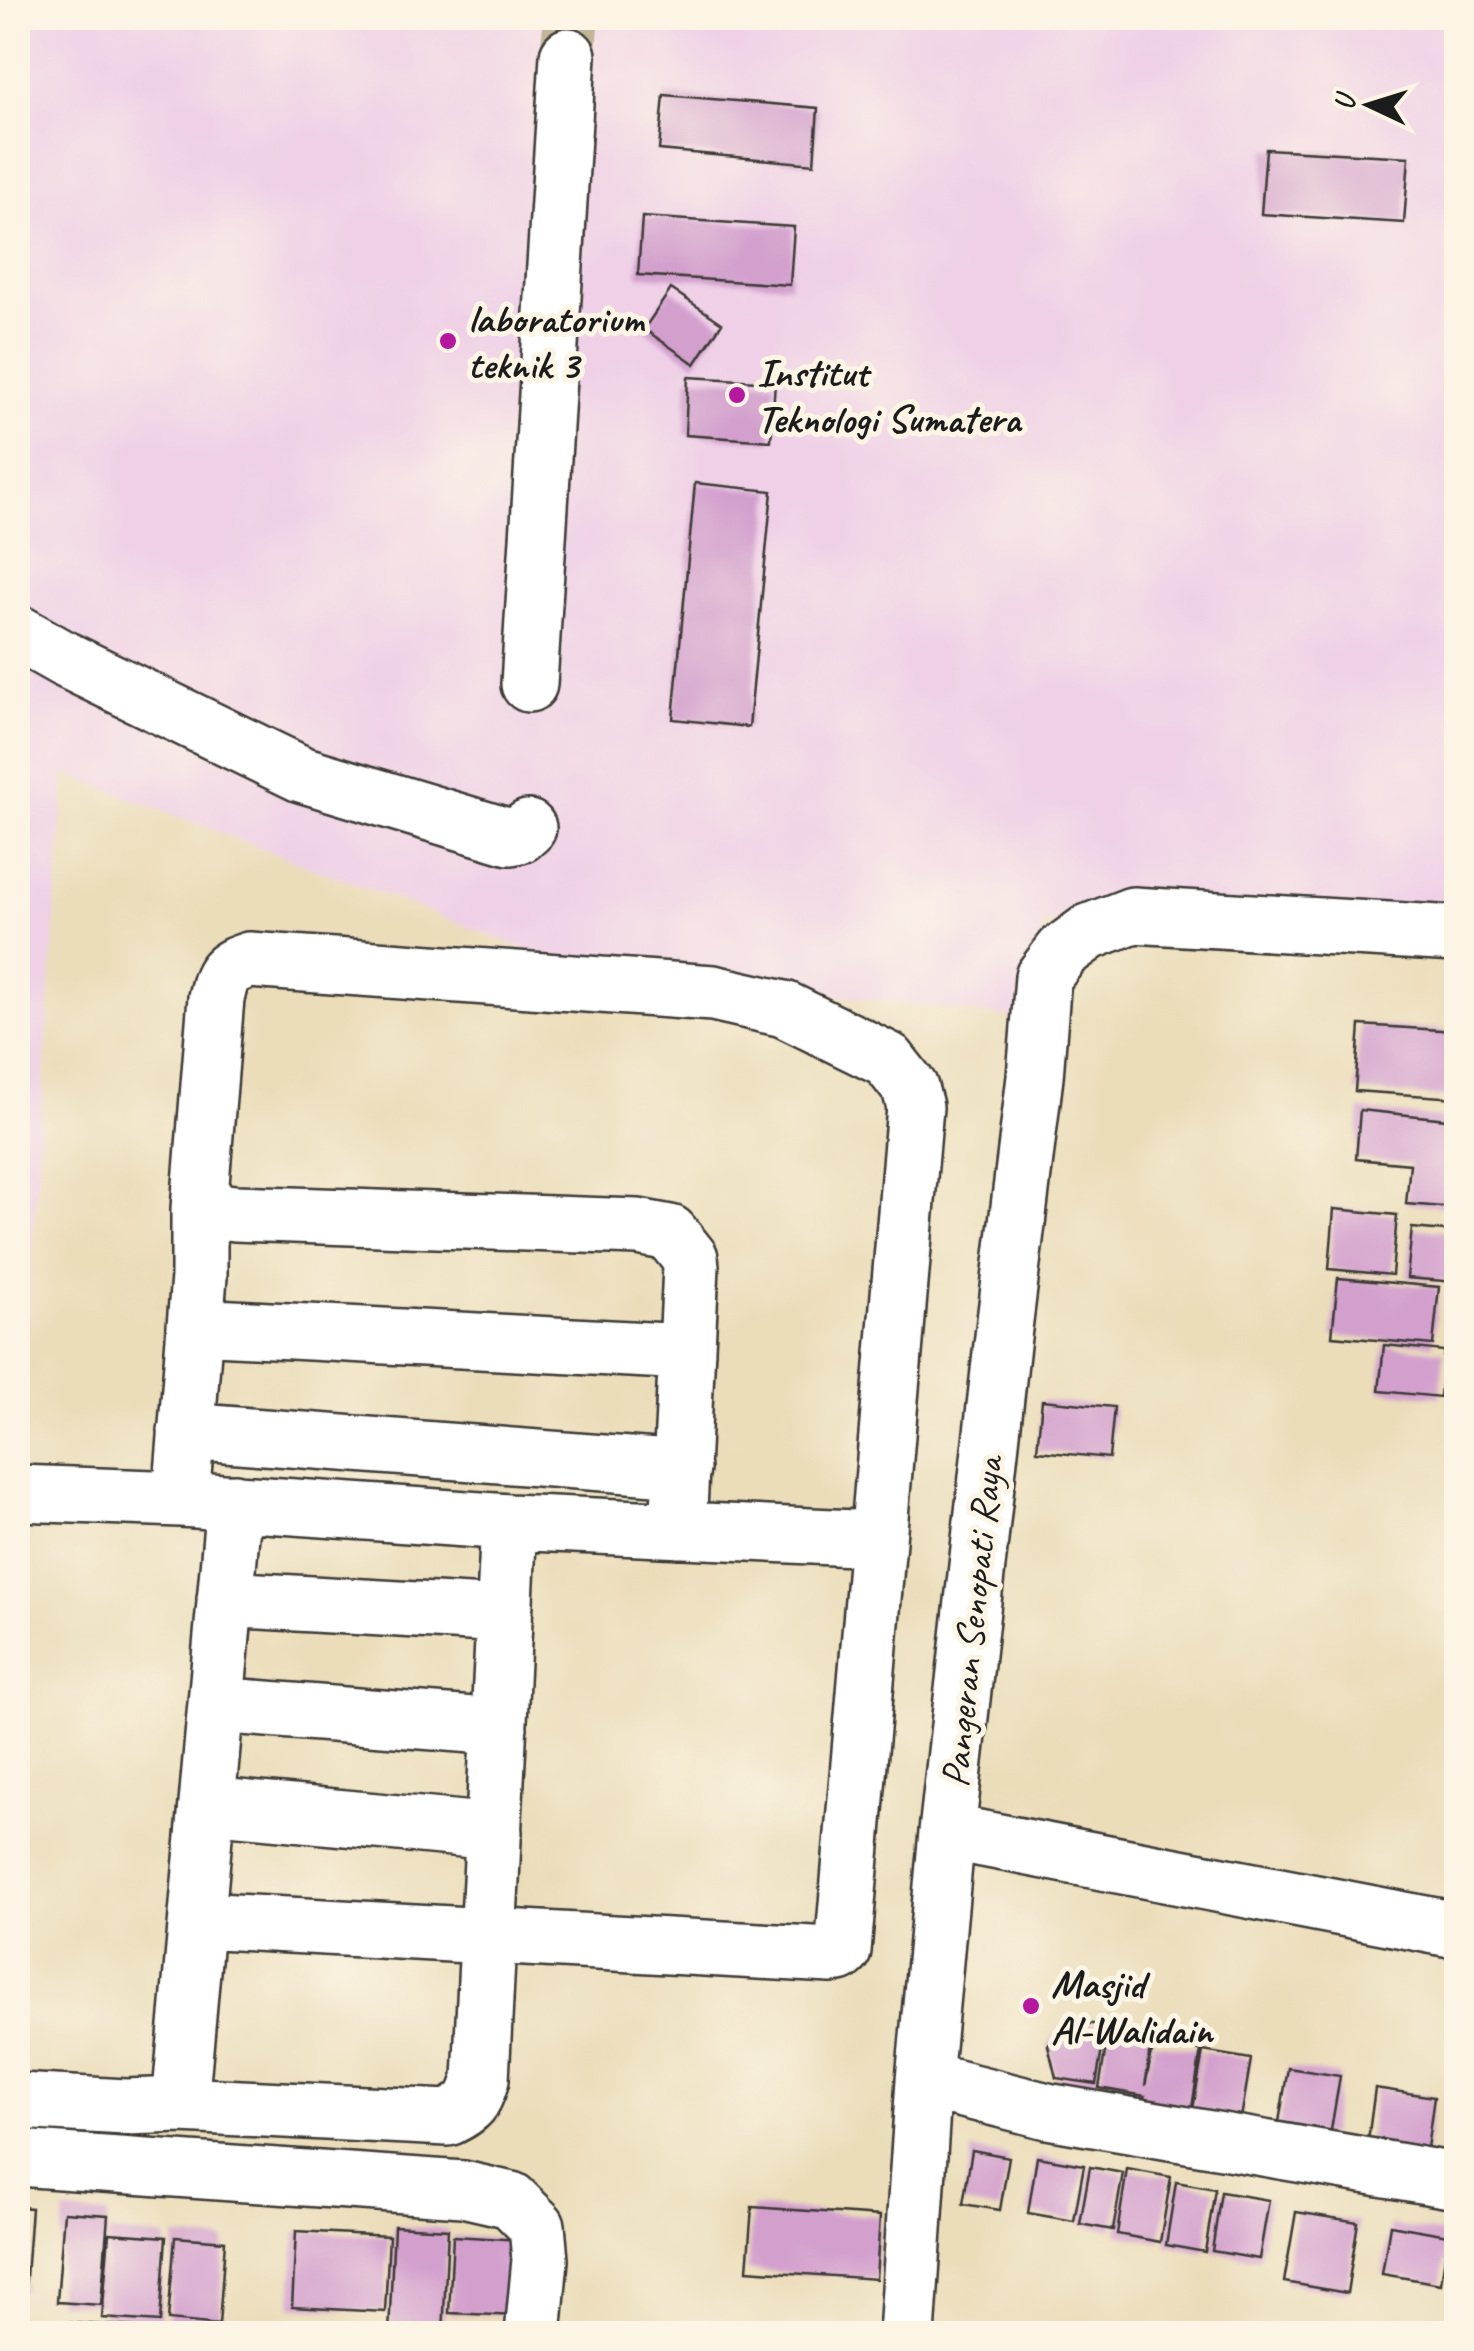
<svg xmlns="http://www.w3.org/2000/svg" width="1474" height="2351" font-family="Caveat,sans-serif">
<rect width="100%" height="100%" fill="#fcf5e5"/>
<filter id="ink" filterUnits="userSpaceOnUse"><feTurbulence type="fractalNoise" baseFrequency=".01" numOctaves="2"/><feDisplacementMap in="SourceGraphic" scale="20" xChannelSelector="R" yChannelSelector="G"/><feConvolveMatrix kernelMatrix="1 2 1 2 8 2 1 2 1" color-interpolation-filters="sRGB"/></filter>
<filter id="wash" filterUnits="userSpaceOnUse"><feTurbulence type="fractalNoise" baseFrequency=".0048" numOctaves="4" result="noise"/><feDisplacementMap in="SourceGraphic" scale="40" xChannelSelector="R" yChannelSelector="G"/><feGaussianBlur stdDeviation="2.25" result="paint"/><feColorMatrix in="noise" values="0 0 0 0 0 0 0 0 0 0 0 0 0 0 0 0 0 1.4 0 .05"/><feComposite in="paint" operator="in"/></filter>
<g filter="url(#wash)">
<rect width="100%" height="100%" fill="#ebddba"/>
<path fill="#efd0e7" d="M18 18H1456V945L1043 922 1031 1020 546 957 65 773 18 1453Z"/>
<g id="blocks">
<path fill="#d3a0ce" d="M664 95 818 108 814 164 659 150Z
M1266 149 1409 157 1404 223 1261 214Z
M642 217 794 227 790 285 638 275Z
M671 289 722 323 695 364 644 329Z
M688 377 775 382 771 441 685 435Z
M695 483 772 491 749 727 673 719Z
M1360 1025 1456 1031V1098L1355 1091Z
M1360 1110 1456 1120V1208L1406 1204 1410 1164 1356 1159Z
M1334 1209 1397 1215 1392 1275 1329 1269Z
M1412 1228 1456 1232V1282L1407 1278Z
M1338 1278 1439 1287 1433 1345 1332 1336Z
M1384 1345 1444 1351 1440 1397 1379 1391Z
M1042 1400 1114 1407 1109 1458 1037 1451Z
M1066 2020 1106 2026 1096 2084 1056 2078 1048 2045Z
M1109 2028 1153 2035 1145 2086 1154 2042 1201 2050 1192 2108 1144 2100 1145 2096 1099 2088Z
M1203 2051 1251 2059 1241 2118 1193 2109Z
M1288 2068 1340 2076 1330 2136 1278 2128Z
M1375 2088 1434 2097 1426 2156 1367 2148Z
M972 2150 1009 2157 1000 2210 963 2204Z
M1037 2157 1084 2165 1074 2221 1028 2213Z
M1090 2167 1123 2173 1113 2230 1080 2224Z
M1127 2169 1171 2177 1160 2242 1117 2234Z
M1176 2182 1215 2189 1205 2252 1166 2245Z
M1221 2192 1269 2200 1259 2259 1212 2251Z
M18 2207 31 2208 25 2291 18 2290Z
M752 2207 880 2216 876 2279 747 2270Z
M64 2212 108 2215 101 2305 57 2302Z
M1296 2212 1358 2222 1347 2293 1284 2282Z
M1390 2225 1448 2235 1441 2284 1382 2274Z
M394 2226 448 2229 443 2334H389Z
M296 2231 389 2236 385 2312 292 2307Z
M109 2233 166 2237 160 2322 102 2318Z
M453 2236 523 2240 519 2316 449 2313Z
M175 2237 225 2241 219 2325 168 2320Z
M58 2322 133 2327V2334H57Z
M18 2325 47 2327 46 2334H18Z"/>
</g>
</g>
<g filter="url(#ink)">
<use href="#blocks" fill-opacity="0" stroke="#3b3934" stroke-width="2.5"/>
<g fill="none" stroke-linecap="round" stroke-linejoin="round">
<path stroke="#c2b69a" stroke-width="55" stroke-dasharray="55 28" stroke-linecap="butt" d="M568 56 571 18"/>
<defs>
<path id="minor" d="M18 633 64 659 301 774 510 837 520 835 528 828
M529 684 568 56
M195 1326 687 1352
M186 1431 682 1469
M18 1493 181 1499 509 1522 877 1539
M181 1499 199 1277V1209L235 1213 638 1227 670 1233 690 1258 691 1267 678 1530
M225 1599 504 1615
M216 1705 499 1727
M208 1805 494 1832
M947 1832 1456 1930
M198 1920 831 1955 839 1954 843 1951 915 1107 910 1088 888 1060 784 1009 713 993 249 960C224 968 222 973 216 998L199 1209
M924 2080 1047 2111 1456 2181
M18 2101 126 2107 180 2105 234 1502
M180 2105 448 2118C470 2107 474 2103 481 2079L509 1522
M18 2158 463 2189 511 2200 537 2226 540 2260 533 2334
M907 2334 924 2080 947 1832 1001 1353 1035 1077 1043 977 1063 951 1089 932 1133 915 1456 934"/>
</defs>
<use href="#minor" stroke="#3b3934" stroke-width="60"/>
<use href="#minor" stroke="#fff" stroke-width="55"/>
</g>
</g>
<g fill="#b5179e" stroke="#fcf5e5" stroke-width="4">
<circle cx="448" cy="341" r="10"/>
<circle cx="737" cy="395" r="10"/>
<circle cx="1031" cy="2006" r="10"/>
</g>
<g text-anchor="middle" stroke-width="10" stroke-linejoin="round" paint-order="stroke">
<g font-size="40" font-weight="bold" fill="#1c1c1c" stroke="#fcf5e5" text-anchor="start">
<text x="468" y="332">laboratorium<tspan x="468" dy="46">teknik 3</tspan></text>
<text x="757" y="386">Institut<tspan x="757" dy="46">Teknologi Sumatera</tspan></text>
<text x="1051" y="1997">Masjid<tspan x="1051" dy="46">Al-Walidain</tspan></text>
</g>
<g font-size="40" fill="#1c1c1c" stroke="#fcf5e5">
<text transform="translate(971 1622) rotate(-84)" y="14">Pangeran Senopati Raya</text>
</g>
</g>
<rect width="1474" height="2351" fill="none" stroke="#fcf5e5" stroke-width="60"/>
<g transform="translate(1369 105) rotate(274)" stroke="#fcf5e5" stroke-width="8" paint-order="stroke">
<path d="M0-8L18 38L0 25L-18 38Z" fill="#1c1c1c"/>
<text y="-15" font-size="28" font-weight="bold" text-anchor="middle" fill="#1c1c1c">U</text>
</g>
</svg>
